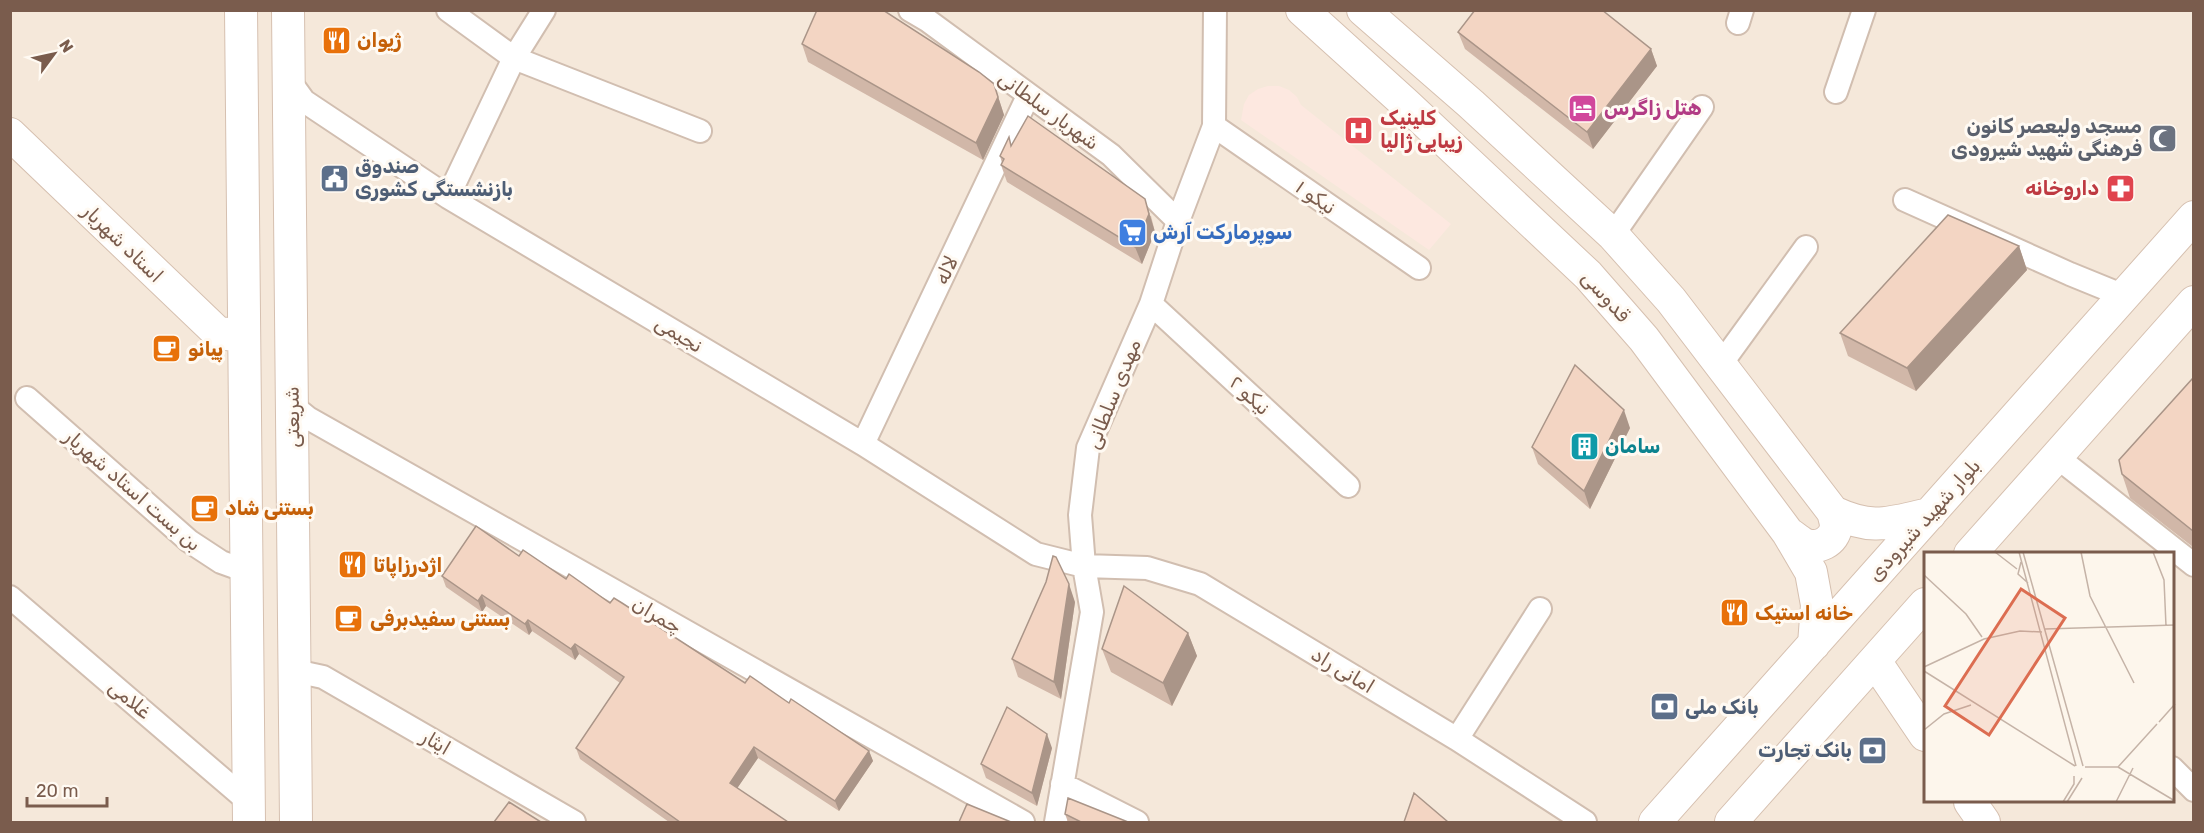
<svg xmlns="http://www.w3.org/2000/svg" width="2204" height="833" font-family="Rubik,'Noto Naskh Arabic',sans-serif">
<rect width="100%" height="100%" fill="#fdf6ec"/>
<path fill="#f5e8da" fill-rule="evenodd" d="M10 11H2193V822H11ZM1925 554H2172V802H1925Z"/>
<path fill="#fde8e0" d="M1268 86H1279L1289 90 1297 97 1301 105 1451 224 1429 250 1241 120 1244 104 1249 95 1258 89Z"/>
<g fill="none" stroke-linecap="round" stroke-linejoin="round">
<defs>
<path id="street" d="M448 10 514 58 700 131
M910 10 927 20 1111 155 1178 221
M1738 23 1742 10
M288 79 304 101 448 197 863 444 1036 554 1084 566 1147 568 1200 584 1457 739 1585 822
M1836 92 1864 10
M1214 126 1419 268
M448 197 514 58 544 10
M1905 200 2070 274 2124 296
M1613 235 1702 107
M1151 304 1348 486
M1721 364 1806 247
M27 398 189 541 221 562 246 571
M292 405 308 418 1023 822
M863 444 1028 96
M2057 457 2194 565
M10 597 249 802
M295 671 323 677 574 822
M1457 739 1540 609
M2172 768 2194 790
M1062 784 1137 822
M1056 822 1092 612 1084 566 1080 515 1088 448 1151 304 1178 221 1214 126 1215 10"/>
<path id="secondary" d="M241 10 249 822
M288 10 296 822
M1302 10 1406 104 1588 275 1644 339 1788 533 1811 572 1817 605 1814 644
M1363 10 1471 104 1613 235 1671 300 1833 512C1874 531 1888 523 1930 514
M10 134 218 333 244 336
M1788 533C1793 536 1798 541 1804 544 1817 550 1835 542 1836 526 1836 522 1834 516 1833 512
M1970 554 2194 302
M1875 661 1925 735
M1970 802 1984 822
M1655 822 2194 217
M1731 822 1925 604"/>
</defs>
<use href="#street" stroke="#d1beb0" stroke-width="26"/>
<use href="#secondary" stroke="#d6c0b0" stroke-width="34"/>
<use href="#street" stroke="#fff" stroke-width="22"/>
<use href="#secondary" stroke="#fff" stroke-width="32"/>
</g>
<path fill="#d1b7a8" d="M1458 32 1651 49 1657 66 1593 149 1465 49Z
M802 44 994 84 1004 115 983 160 808 62Z
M1012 145 1151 216 1155 232 1142 264 1007 182 1001 165 1002 163 1000 156Z
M2019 246 2027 270 1916 391 1848 356 1840 333Z
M2193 378V547L2130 498 2122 474Z
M1630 428 1590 509 1538 464 1532 447Z
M519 556 610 603 745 683 789 703 869 751 873 761 839 811 758 758 737 788 788 822H669L580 759 576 748 620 683 579 654 575 660 532 631 529 635 486 606 482 612 446 587 442 576Z
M1075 602 1061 699 1018 677 1012 659Z
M1188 633 1197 656 1172 706 1111 672 1102 649Z
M1052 748 1037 806 986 778 981 764Z
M1065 814 1128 822H1068Z"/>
<path fill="#aa9588" d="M1651 49 1657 66 1593 149 1587 132Z
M994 84 1004 115 983 160 976 143Z
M1145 199 1155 232 1142 264 1135 247Z
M2019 246 2027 270 1916 391 1907 368Z
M1624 410 1630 428 1590 509 1584 491Z
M1069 584 1075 602 1061 699 1054 682Z
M482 595 486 606 482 612 478 601Z
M528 620 532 631 529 635 525 624Z
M1188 633 1197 656 1172 706 1163 683Z
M575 644 579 654 575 660 571 649Z
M1047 734 1052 748 1037 806 1032 793Z
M754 747 758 758 734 793 730 783Z
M869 751 873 761 839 811 835 801Z"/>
<path fill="#f3d5c3" stroke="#aa9588" stroke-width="1.5" d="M817 10H883L979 72 994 84 998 97 976 143 802 44Z
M1475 10H1602L1651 49 1587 132 1458 32Z
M1028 116 1145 199 1149 214 1135 247 1001 165 1004 159 1000 156 1009 137 1011 146Z
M1948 215 2019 246 1907 368 1840 333Z
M1575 365 1624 410 1584 491 1532 447Z
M2193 378V531L2122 474 2119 460Z
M476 526 519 556 523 550 566 579 569 574 610 603 614 598 622 603 745 683 750 676 789 703 791 699 869 751 835 801 754 747 730 783 788 822H680L576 748 624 677 575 644 571 649 528 620 525 624 482 595 478 601 442 576Z
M1053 556 1056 557 1069 584 1054 682 1012 659 1046 582Z
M1124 586 1188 633 1163 683 1102 649Z
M1007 707 1047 734 1032 793 981 764Z
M1414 793 1448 822H1404Z
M1068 798 1128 822H1081L1065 814Z
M509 802 541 822H494Z
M967 804 1011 822H959Z"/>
<defs>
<symbol id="restaurant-square" viewBox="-11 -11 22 22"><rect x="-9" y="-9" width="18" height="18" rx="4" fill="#e8710a" stroke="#fffaf3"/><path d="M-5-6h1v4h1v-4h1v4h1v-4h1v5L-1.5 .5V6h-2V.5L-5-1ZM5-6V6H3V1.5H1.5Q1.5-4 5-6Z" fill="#fff"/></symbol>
<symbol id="hotel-square" viewBox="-11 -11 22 22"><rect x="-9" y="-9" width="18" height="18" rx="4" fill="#d1479c" stroke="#fffaf3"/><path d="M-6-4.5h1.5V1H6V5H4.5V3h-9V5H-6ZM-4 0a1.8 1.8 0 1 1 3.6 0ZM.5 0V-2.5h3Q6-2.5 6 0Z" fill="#fff"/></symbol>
<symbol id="hospital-square" viewBox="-11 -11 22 22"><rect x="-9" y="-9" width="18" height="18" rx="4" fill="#e0444e" stroke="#fffaf3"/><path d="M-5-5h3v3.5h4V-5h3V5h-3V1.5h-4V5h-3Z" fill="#fff"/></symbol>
<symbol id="mosque-square" viewBox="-11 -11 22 22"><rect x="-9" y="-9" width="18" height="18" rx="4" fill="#6b7280" stroke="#fffaf3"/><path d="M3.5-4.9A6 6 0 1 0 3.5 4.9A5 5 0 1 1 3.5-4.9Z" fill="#fff"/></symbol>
<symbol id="civic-square" viewBox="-11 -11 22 22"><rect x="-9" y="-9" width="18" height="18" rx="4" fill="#5c6f8a" stroke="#fffaf3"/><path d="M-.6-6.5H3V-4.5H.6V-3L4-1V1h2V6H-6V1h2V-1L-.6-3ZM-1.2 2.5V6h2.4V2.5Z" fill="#fff"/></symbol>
<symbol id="pharmacy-square" viewBox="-11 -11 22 22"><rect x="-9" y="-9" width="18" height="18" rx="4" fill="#e0444e" stroke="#fffaf3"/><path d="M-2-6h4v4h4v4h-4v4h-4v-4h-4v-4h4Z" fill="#fff"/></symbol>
<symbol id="supermarket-square" viewBox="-11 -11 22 22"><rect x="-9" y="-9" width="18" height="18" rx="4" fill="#3f7fe0" stroke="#fffaf3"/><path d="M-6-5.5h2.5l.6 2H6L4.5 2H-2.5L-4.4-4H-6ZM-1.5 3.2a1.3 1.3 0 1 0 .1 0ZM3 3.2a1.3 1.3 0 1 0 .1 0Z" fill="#fff"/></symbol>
<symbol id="cafe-square" viewBox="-11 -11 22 22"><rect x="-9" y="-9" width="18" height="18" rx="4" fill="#e8710a" stroke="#fffaf3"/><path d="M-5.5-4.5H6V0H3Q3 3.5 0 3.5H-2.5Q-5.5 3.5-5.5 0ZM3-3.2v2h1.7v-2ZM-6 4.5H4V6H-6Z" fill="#fff"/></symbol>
<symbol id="building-square" viewBox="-11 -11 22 22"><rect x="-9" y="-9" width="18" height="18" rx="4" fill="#0f9aa8" stroke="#fffaf3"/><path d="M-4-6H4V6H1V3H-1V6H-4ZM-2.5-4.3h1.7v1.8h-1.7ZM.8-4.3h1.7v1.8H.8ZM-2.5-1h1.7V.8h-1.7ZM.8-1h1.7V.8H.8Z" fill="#fff"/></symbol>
<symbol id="bank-square" viewBox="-11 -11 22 22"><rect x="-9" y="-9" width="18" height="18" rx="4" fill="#5c6f8a" stroke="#fffaf3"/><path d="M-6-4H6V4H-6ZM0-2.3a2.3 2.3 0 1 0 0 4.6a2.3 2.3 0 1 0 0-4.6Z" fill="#fff"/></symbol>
</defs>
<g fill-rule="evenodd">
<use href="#restaurant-square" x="320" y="24" width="33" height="33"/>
<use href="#hotel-square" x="1566" y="92" width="33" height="33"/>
<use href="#hospital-square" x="1342" y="114" width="33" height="33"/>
<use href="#mosque-square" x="2146" y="122" width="33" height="33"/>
<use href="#civic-square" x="318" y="162" width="33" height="33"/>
<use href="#pharmacy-square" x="2104" y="172" width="33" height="33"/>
<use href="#supermarket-square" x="1116" y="216" width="33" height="33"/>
<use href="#cafe-square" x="150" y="332" width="33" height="33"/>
<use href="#building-square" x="1568" y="430" width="33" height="33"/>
<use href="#cafe-square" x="188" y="492" width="33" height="33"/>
<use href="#restaurant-square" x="336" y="548" width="33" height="33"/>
<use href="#restaurant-square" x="1718" y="596" width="33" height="33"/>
<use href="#cafe-square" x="332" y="602" width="33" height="33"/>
<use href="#bank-square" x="1648" y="690" width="33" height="33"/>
<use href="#bank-square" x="1856" y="734" width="33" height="33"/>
</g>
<g text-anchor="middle" stroke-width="6" stroke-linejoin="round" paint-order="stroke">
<g font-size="20" font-weight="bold" fill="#c56008" stroke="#fffaf3" text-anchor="start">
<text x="357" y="47">ژیوان</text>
<text x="188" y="356">پیانو</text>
<text x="225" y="515">بستنی شاد</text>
<text x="373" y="572">اژدرزاپاتا</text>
<text x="1755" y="620">خانه استیک</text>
<text x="370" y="626">بستنی سفیدبرفی</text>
</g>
<g font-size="20" font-weight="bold" fill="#b23c85" stroke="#fffaf3" text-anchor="start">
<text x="1604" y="115">هتل زاگرس</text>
</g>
<g font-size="20" fill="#7a5c4d" stroke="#fffaf3">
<text transform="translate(1049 110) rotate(36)" y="7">شهریار سلطانی</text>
<text transform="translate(1316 197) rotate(35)" y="7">نیکو ۱</text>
<text transform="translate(123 243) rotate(44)" y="7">استاد شهریار</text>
<text transform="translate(946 270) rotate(-65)" y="7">لاله</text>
<text transform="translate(1606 296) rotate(48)" y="7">قدوسی</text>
<text transform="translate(679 334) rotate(31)" y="7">نجیمی</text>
<text transform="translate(1113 394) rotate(-68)" y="7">مهدی سلطانی</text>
<text transform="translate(1250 395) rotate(43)" y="7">نیکو ۲</text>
<text transform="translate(292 417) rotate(-91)" y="7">شریعتی</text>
<text transform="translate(133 490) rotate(41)" y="7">بن بست استاد شهریار</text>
<text transform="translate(1924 520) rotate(-48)" y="7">بلوار شهید شیرودی</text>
<text transform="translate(657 615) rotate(30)" y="7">چمران</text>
<text transform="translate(1343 670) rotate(31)" y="7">امانی راد</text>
<text transform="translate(130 699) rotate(40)" y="7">غلامی</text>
<text transform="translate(436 742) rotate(30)" y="7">ایثار</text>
</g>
<g font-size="20" font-weight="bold" fill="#be3a42" stroke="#fffaf3" text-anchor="start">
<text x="1380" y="125">کلینیک<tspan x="1380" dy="23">زیبایی ژالیا</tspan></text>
<text x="2099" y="195" text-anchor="end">داروخانه</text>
</g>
<g font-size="20" font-weight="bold" fill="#5b616d" stroke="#fffaf3" text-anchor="end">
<text x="2142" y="133">مسجد ولیعصر کانون<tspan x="2142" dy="23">فرهنگی شهید شیرودی</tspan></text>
</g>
<g font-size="20" font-weight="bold" fill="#4e5e75" stroke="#fffaf3" text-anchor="start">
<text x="355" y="173">صندوق<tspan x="355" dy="23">بازنشستگی کشوری</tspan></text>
<text x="1685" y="714">بانک ملی</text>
<text x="1852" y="757" text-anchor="end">بانک تجارت</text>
</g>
<g font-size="20" font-weight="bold" fill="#366cbe" stroke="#fffaf3" text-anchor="start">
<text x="1153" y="239">سوپرمارکت آرش</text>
</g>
<g font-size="20" font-weight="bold" fill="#0d838f" stroke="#fffaf3" text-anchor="start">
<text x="1605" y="453">سامان</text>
</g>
</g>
<g transform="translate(1924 552)">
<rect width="250" height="250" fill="#fdf6ec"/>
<path fill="none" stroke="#c5b3a7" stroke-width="1.5" d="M71 0 93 17M95 0 152 214M99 0 159 214M157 0 166 44 210 131M229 0 240 28 242 74M97 10 94 22 104 31M0 23 42 62 58 85M121 77 251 73M0 115 60 87 96 79 118 80M0 119 151 214M235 170 251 152M0 178 20 162 47 153M161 215H194M194 215 251 249M194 215 233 172M139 250 150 232V224M143 250 158 226M192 250 209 216"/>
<path fill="#dc6d51" fill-opacity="0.15" stroke="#dc6d51" stroke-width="3" d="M97 37 141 66 65 183 21 154Z"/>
<rect width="250" height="250" fill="none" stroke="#7a5c4d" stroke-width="3"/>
</g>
<rect width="2204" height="833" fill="none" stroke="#7a5c4d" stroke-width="24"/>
<g transform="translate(54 54) rotate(57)" stroke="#fffaf3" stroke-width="4.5" paint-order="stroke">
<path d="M0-4.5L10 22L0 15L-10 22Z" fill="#7a5c4d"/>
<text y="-9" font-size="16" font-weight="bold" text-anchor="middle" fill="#7a5c4d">N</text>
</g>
<path d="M27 797v9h80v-9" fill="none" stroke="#7a5c4d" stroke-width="3"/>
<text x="36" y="797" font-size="18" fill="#7a5c4d" stroke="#fffaf3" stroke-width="4.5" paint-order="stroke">20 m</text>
</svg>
